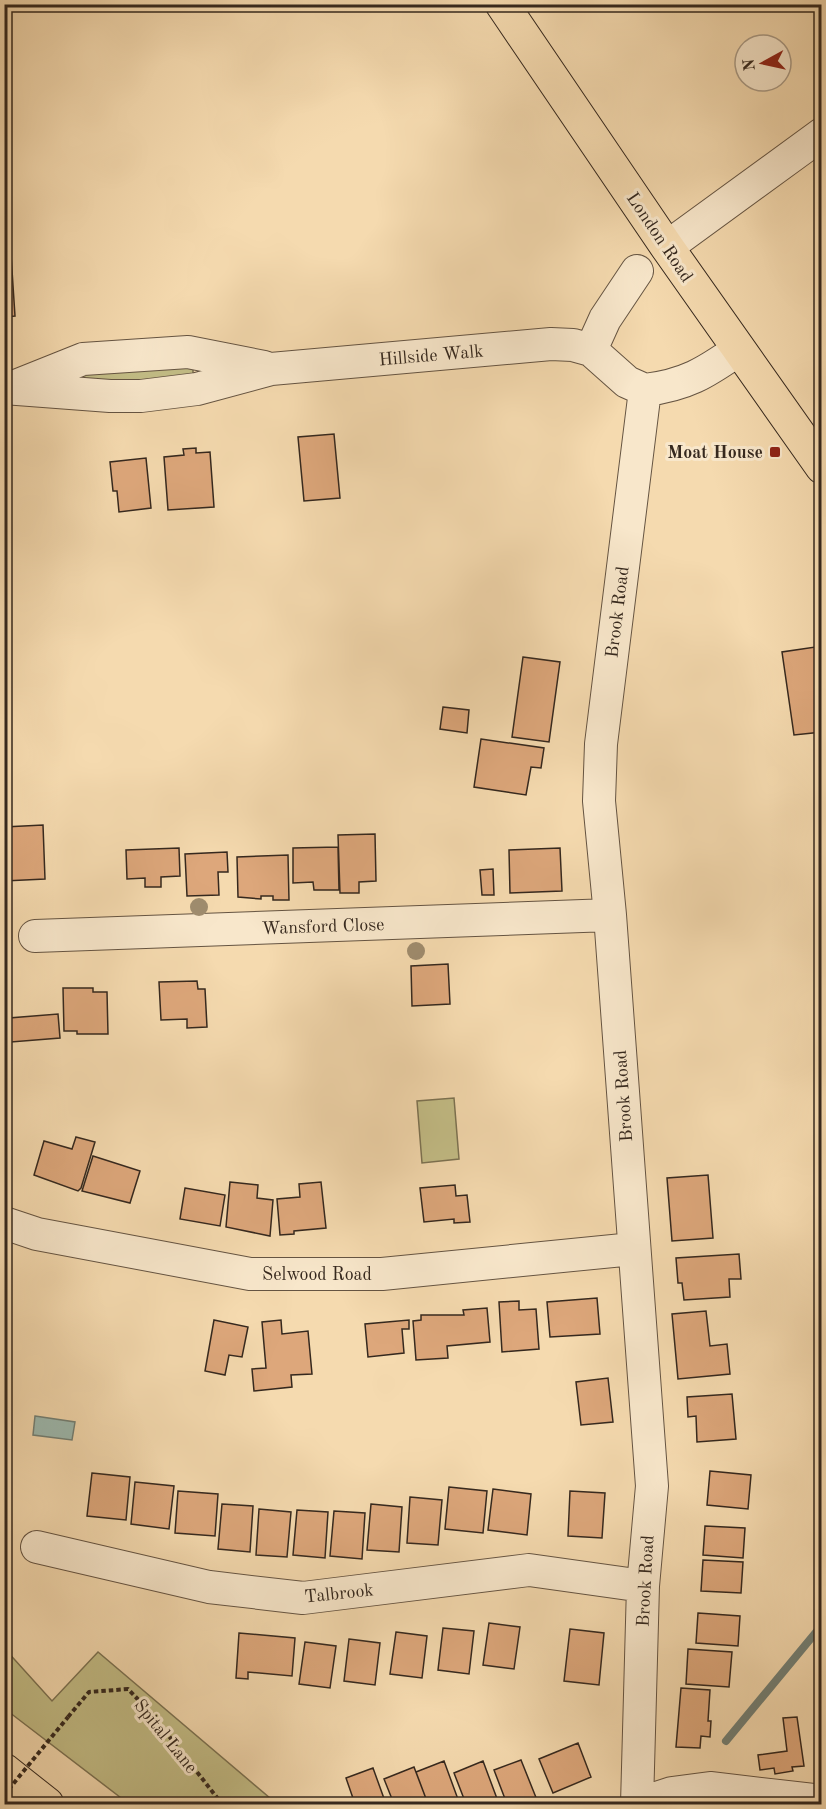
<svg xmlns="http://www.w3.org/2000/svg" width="826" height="1809" font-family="'Old Standard TT',serif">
<rect width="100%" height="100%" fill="#f5daaf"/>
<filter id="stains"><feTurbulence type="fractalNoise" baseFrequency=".00333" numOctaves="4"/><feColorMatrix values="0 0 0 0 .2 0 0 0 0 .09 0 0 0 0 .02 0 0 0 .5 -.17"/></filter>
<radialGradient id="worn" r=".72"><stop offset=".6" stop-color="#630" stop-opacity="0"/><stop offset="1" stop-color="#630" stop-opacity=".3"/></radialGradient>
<path fill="#c3bd86" stroke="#7c7252" stroke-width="1.5" d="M193 366V376L51 387 85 367Z
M454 1098 459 1159 422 1163 417 1101Z
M5 1649 52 1701 98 1652 277 1804H129L5 1709Z"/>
<path fill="#9dbab0" stroke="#738076" stroke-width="1.5" d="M35 1416 75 1422 72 1440 33 1435Z"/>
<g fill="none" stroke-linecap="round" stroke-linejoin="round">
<path stroke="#738076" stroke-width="8" d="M726 1741 822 1625"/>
</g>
<path fill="#dda77b" stroke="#35281e" stroke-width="1.5" d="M11 255 15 316 4 317V256Z
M334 434 340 498 304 501 298 437Z
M196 448V453L210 452 214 507 168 510 164 457 184 455 183 449Z
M146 458 151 508 119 512 117 491H113L110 462Z
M822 646V732L794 735 782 652Z
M523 657 560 662 549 742 512 737Z
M443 707 469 710 467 733 440 729Z
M481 739 544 748 541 768 531 767 526 795 474 787Z
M43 825 45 879 4 881V827Z
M375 834 376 881 359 882V893H340L338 835Z
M338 847 339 890H314L313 882 293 883V848Z
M179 848 180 876 161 877V887H145V878L127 879 126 850Z
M560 848 562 891 510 893 509 850Z
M227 852 228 872H218L219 895 187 896 185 854Z
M288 855 289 900H273V896H261V899L238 897 237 857Z
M493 869 494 895H482L480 870Z
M448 964 450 1004 412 1006 411 966Z
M197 981 198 989H205L207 1027 187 1028V1019L161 1020 159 982Z
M63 988H93V992H107L108 1034H77V1031H64Z
M58 1014 60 1038 11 1042 9 1018Z
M76 1137 95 1142 81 1188 78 1191 34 1175 44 1141 72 1149Z
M93 1156 140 1171 130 1203 82 1191Z
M708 1175 713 1238 672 1241 667 1178Z
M230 1182 258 1185 257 1198 273 1200 270 1236 226 1227Z
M321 1182 326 1228 294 1231V1234L280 1235 277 1199 300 1197 299 1184Z
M455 1185 456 1196 467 1195 470 1222 454 1223V1219L424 1222 420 1188Z
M185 1188 225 1195 220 1226 180 1219Z
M739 1254 741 1279H729L730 1297 684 1300 682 1283H678L676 1258Z
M597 1298 600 1334 550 1337 547 1302Z
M519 1301V1310L536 1309 539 1349 502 1352 499 1302Z
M487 1308 490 1342 447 1346 448 1358 416 1360 413 1321 421 1320V1315H464L463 1310Z
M706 1311 710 1346 727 1344 730 1374 678 1379 672 1314Z
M214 1320 248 1327 242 1357 229 1355 225 1375 205 1371Z
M281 1320 282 1334 308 1331 312 1374 291 1375 292 1387 254 1391 252 1369 266 1368 262 1322Z
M409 1320V1329H402L404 1353 368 1357 365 1324Z
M608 1378 613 1422 581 1425 576 1382Z
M732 1394 736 1439 697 1442 696 1416 688 1417 687 1397Z
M710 1471 751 1475 748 1509 707 1505Z
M92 1473 130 1477 126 1520 87 1516Z
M135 1482 174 1486 169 1529 131 1524Z
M449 1487 487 1491 483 1533 445 1529Z
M493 1489 531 1494 527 1535 488 1530Z
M178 1491 218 1494 215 1536 175 1533Z
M570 1491 605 1493 602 1538 568 1536Z
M410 1497 442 1500 438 1545 407 1543Z
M222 1504 253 1506 250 1552 218 1549Z
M371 1504 402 1507 399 1552 367 1550Z
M259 1509 291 1512 287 1557 256 1555Z
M297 1510 328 1512 325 1558 293 1555Z
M334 1511 365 1513 362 1559 330 1556Z
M705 1526 745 1528 743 1558 703 1555Z
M703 1560 743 1562 741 1593 701 1591Z
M698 1613 740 1616 738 1646 696 1643Z
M489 1623 520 1627 514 1669 483 1665Z
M443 1628 474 1631 469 1674 438 1670Z
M570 1629 604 1633 599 1685 564 1681Z
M396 1632 427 1636 422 1678 390 1674Z
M239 1633 295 1638 292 1676 248 1672V1679L236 1678Z
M349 1639 380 1643 375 1685 344 1681Z
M305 1642 336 1646 330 1688 299 1684Z
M688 1649 732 1652 729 1687 686 1684Z
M681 1688 710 1690 708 1721H711L710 1737 701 1736 700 1748 676 1747Z
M797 1717 804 1766 792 1767 793 1771 775 1774 774 1768 760 1770 758 1755 787 1751 783 1718Z
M578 1743 591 1777 553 1793 539 1759Z
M521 1760 537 1800 525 1804H507L494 1770Z
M444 1761 459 1802 428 1804 416 1772Z
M483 1761 499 1804H466L454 1773Z
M414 1767 428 1804H394L384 1779Z
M373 1768 386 1804H355L346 1778Z"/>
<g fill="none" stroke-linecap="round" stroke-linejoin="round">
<defs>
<path id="minor" d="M667 247 822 134
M637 271 605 319 591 350 627 382 645 390
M18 385 83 359 188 352 264 367
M4 388 110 396H141L197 389 271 369 551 344 573 345 591 350
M35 936 610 915
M4 1223 37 1234 250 1274H382L633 1249
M37 1547 209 1587 303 1598 529 1570 643 1586
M637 1804 643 1586 652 1486 610 915 599 801 601 744 645 390C686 385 705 373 738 350
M638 1804 672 1793 710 1788 822 1801"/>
<path id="major" d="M502 4 667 247 822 467"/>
<path id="highway" d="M4 1770 47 1804"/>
</defs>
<use href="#minor" stroke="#655442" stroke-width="34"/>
<use href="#major" stroke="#35281e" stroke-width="35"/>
<use href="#highway" stroke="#35281e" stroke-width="35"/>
<path stroke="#35281e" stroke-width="4" stroke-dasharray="4.5 3" stroke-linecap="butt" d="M68 1717 89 1692 128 1689 151 1713 222 1804"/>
<use href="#minor" stroke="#f8e7cb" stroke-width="32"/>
<use href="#major" stroke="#f5daaf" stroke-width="33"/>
<use href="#highway" stroke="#f5daaf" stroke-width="33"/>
<path stroke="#35281e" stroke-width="4" stroke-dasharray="4.5 3" stroke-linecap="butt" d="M4 1795 68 1717"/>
</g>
<g fill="#9f8c6e">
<circle cx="199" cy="907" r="9"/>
<circle cx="416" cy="951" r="9"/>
</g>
<rect fill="#8f2418" stroke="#f8e7cb" stroke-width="2" x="769" y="446" width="12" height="12" rx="3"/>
<g text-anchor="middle" stroke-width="6" stroke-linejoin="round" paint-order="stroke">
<g font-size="18" fill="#35281e" stroke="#f8e7cb">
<text transform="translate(660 237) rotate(56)" y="6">London Road</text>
<text transform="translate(431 355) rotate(-5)" y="6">Hillside Walk</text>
<text transform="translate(617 612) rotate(-83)" y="6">Brook Road</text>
<text transform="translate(323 926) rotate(-2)" y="6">Wansford Close</text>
<text transform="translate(623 1096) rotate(-94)" y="6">Brook Road</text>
<text x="317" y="1280">Selwood Road</text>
<text transform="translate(645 1581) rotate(-87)" y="6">Brook Road</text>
<text transform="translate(339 1593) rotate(-6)" y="6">Talbrook</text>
<text transform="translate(166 1736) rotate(51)" y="6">Spital Lane</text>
</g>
<g font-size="18" font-weight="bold" fill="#35281e" stroke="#f8e7cb" text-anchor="end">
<text x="763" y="458">Moat House</text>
</g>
</g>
<rect width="826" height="1809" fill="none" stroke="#f5daaf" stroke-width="24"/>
<rect x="6" y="6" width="814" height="1797" fill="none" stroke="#35281e" stroke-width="3"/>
<rect x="12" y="12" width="802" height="1785" fill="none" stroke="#35281e" stroke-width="1.5"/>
<g transform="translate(763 63) rotate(262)"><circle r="28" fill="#f8e7cb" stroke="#aa9b86" stroke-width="1.5"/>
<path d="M0-4.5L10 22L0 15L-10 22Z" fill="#8f2418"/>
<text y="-9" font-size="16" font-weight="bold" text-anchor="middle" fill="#35281e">N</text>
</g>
<rect width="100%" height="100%" filter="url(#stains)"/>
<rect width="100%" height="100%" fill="url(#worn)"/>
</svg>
